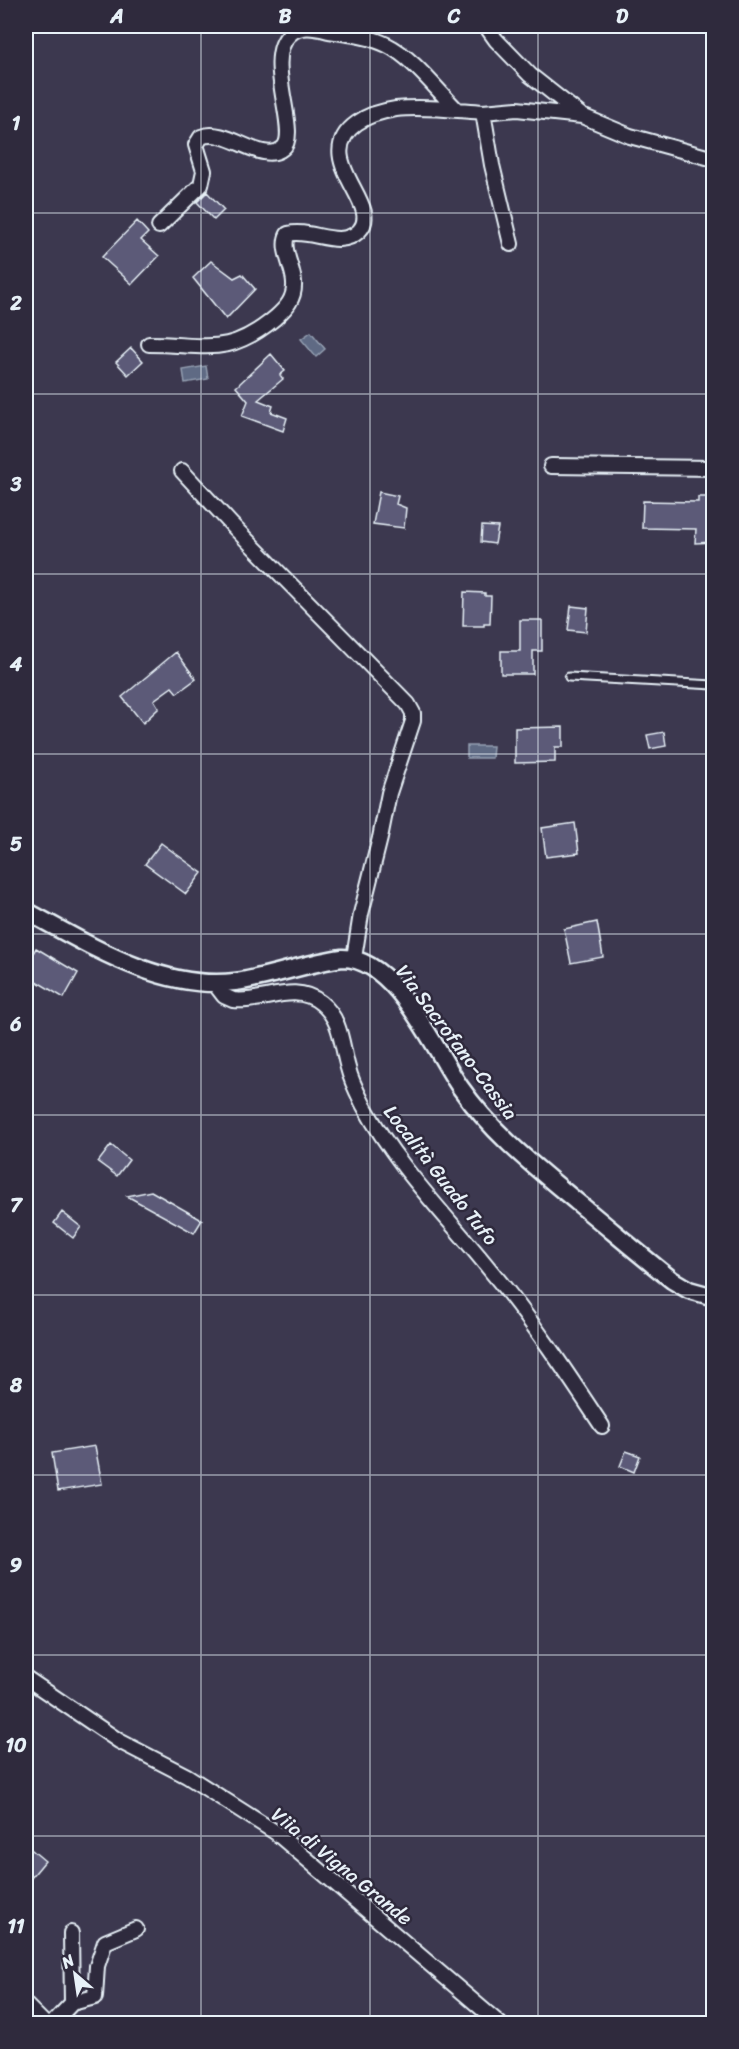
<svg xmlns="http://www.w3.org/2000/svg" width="739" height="2049" font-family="Sriracha,sans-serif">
<rect width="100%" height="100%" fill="#3c384f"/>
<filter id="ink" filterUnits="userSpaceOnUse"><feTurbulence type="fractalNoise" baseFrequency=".0167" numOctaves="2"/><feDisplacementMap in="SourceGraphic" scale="12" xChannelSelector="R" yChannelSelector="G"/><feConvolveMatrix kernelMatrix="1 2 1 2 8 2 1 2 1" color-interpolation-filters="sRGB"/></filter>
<g filter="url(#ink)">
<path fill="#5e6a84" stroke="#95a0b2" stroke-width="1.5" d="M311 332 325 349 316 357 301 339Z
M206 366 208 379 185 383 183 370Z
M467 746H493L492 758H467Z"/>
<path fill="#5b5a78" stroke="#e8f1f8" stroke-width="1.5" d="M207 192 224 210 214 220 197 202Z
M137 221 148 233 141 240 159 256 132 284 102 257Z
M211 261 234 278 242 274 255 289 226 319 193 278Z
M131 348 143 361 128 375 116 362Z
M271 354 285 371 280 375 283 379 258 400 273 406 271 412 287 418 283 431 242 416 248 401 236 387Z
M379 492 398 496 396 504 406 508 404 528 373 524Z
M698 497H714V542L695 543 696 529 642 528 643 501 698 502Z
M482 526 498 527 495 544 481 542Z
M464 592 485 593V596H491L490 624H484V626H463Z
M571 606 588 608 586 632 568 630Z
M520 620H542V651H533V674H501V651H520Z
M176 652 196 679 177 693 172 687 154 700 159 708 143 723 122 697Z
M563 727V747H555V762L515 763V728Z
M664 732 666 746 650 749 647 735Z
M575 823 579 853 546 857 542 828Z
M161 843 202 873 186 894 145 864Z
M597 922 603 957 571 963 564 929Z
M36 948 78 973 64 998 26 975V966Z
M111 1145 129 1160 117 1176 98 1162Z
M151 1191 202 1220 194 1233 127 1196Z
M62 1212 81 1227 73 1238 54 1223Z
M95 1446 102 1484 58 1491 52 1453Z
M626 1451 640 1456 634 1472 620 1466Z
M26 1845 45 1861 26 1884Z"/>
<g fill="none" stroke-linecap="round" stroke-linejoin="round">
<defs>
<path id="service" d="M569 677 714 685"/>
<path id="minor" d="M486 26 496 40 530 75 582 116 630 136 714 159
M159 226 201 185 204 171 196 145 201 137C227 126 262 166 283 148 301 133 262 58 290 34 301 24 316 28 329 31 348 34 369 36 387 45 412 57 437 90 457 110
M511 244 492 165 483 112 517 109 582 116
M149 344C205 344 227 358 275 318 286 308 295 299 294 283 294 268 280 248 288 234 311 228 339 250 359 231 385 205 308 158 357 123 368 115 382 111 396 109 424 106 455 110 483 112
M551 466 714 468
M182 471 232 525 408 704 413 713V721L389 793 380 838 361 914 354 958
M214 983 224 996 233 1000C263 1004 294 981 321 1003 342 1020 341 1044 348 1068 351 1081 358 1094 364 1106 397 1167 448 1217 491 1271 532 1320 567 1373 602 1426
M26 1678 119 1741 187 1776 275 1832 500 2024
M72 2003 95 1997 97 1966 105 1942 136 1929
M26 2005 45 2024
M52 2024 72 2003 71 1933"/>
<path id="tertiary" d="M26 911C88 944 160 991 235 982 271 977 306 963 342 958 395 957 434 1049 460 1087 492 1133 535 1167 577 1202 609 1228 640 1255 672 1280L689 1290 714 1297"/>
</defs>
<use href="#service" stroke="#e8f1f8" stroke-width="11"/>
<use href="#minor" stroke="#e8f1f8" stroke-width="18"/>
<use href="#tertiary" stroke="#e8f1f8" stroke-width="21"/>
<use href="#service" stroke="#2f2a3d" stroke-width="7"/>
<use href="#minor" stroke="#2f2a3d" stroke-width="14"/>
<use href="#tertiary" stroke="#2f2a3d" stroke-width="16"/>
</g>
</g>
<path fill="none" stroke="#e8f1f8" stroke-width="1.5" stroke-opacity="0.55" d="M201 26V2024M370 26V2024M538 26V2024M26 213H714M26 394H714M26 574H714M26 754H714M26 934H714M26 1115H714M26 1295H714M26 1475H714M26 1655H714M26 1836H714"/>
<g text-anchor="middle" stroke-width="5" stroke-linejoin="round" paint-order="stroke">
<g font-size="20" fill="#e8f1f8" stroke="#2f2a3d">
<text transform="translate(457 1042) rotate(53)" y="7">Via Sacrofano-Cassia</text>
<text transform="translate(441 1175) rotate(52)" y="7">Località Guado Tufo</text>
<text transform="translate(342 1866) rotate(39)" y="7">Viia di Vigna Grande</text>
</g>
</g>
<rect width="739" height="2049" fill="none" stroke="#2f2a3d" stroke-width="66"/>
<g transform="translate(75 1974) rotate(331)" stroke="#2f2a3d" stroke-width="4.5" paint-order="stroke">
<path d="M0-4.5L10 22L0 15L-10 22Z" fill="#e8f1f8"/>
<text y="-9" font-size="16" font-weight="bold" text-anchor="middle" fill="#e8f1f8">N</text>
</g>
<rect x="33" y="33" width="673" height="1983" fill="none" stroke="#e8f1f8" stroke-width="2"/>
<g font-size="20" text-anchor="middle" font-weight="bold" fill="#e8f1f8">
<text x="117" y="23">A</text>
<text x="285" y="23">B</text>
<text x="454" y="23">C</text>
<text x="622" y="23">D</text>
<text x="16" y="130">1</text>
<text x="16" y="310">2</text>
<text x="16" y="491">3</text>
<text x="16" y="671">4</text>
<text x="16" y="851">5</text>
<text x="16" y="1031">6</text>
<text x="16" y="1212">7</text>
<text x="16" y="1392">8</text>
<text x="16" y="1572">9</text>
<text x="16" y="1752">10</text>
<text x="16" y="1933">11</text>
</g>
</svg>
